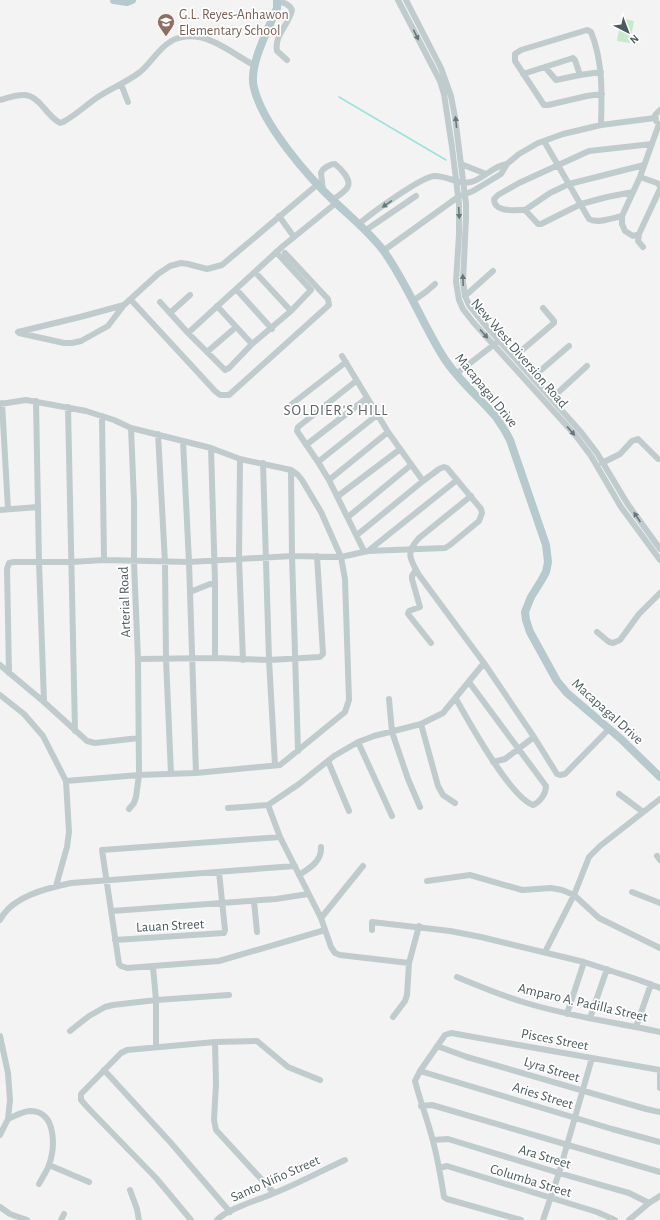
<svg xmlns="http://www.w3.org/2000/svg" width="660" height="1220" font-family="'Alegreya Sans',sans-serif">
<rect width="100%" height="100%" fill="#f4f3f3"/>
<path fill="#c7ebca" d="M621 18 634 21 630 43 617 41Z"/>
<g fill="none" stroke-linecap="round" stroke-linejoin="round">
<path stroke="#9ae3db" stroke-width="1.5" d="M339 97 446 160"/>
<path stroke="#c0cbcd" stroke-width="6" d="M398 0 440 81 444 94 452 147 459 204V234L456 282 459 300 463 309 473 322 576 436 591 456 621 507 660 560
M406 0 441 68 451 96 455 117 466 204V218L463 282 465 296 469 305 486 326 581 432 597 453 627 503 660 549
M277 2C284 2 289 4 292 10 289 25 274 35 277 51L287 60
M545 67 556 80 580 75
M523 74 573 58 575 60 580 75 601 72
M121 84 128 102
M0 100C20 94 30 90 44 108 49 114 53 119 60 123L63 122C76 115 86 105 98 97 112 88 127 82 140 72 151 63 158 49 170 42 178 36 193 35 203 38 220 42 238 57 254 65
M656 121 655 115 660 110
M601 125C602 94 603 61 591 32L587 30 521 50 515 54V61L544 105H548L587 96 602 94
M544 141 589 219C597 224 612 218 622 216
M461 164 486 174
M640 177 657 183 660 186
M323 190 321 173C323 168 330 164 335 164 340 168 351 179 348 186 346 192 337 196 333 200
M633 192 607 197 581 204 541 224H538L525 210C515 210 494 213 494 199L498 195 519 183 589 151 652 144
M525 210 550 193 569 184 644 165
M279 216 294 237
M360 223C372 213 422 176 435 176 448 176 458 185 471 182 480 180 488 172 496 168 499 166 503 165 507 164
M366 230 416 196
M639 234 633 236 625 231 622 224V216L640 177 659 124
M643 247 638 241 639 234 660 189
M383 251 458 197 473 191 501 174 507 164 519 154 538 143 563 134 601 125 655 118
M255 272 291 311
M236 289 272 329
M465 296 493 271
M131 300 215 391 220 395H229L329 305 328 299 285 253
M413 301 427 291 435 284
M160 302 188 333 225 370 229 368 252 344 291 311 311 290 276 252
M217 306 252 344
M170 313 190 295
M18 332 19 333 64 343H72L81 341 108 326 124 305 158 274 170 266 181 263 188 264 207 269 222 265 318 184
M18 332 80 317 124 305
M188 333 283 246 336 203
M207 352 236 327
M342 356 388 432 423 481
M514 357 554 323V321L543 308
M456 374 496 343
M533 377 569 346
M356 381 298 427 297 431 318 462 329 480 364 551
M552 398 587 366
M36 401 39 562 44 702
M2 403 8 509
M0 404 26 400 86 411 114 420 131 428 211 448 240 459 291 470 298 475 302 480 321 512 341 557 345 579 349 700 345 712 280 765 196 773 139 775 66 781 69 832 67 847 56 886
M68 407 75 731
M288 407 346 362
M102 416 104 560
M158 434 165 562 166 659 171 774
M183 441 189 562 196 773
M306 445 367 398
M211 448 215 582V658
M240 459 239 559 243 660
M318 462 377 415
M263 463 269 660 275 765
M602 463 620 454 632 441 638 439 658 459
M291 470 292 556 298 751
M329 480 388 432
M338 496 399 450
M471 496 419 538C405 553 410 559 419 575L484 663 534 737 557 774 560 775 565 774 609 729
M0 510 38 507
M348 517 411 465
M368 551 457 480
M416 570 412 576V579L420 607 409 611 408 614 431 643
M190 592 215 582
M597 632 609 642 613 643 620 640 639 614 660 593
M138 659 215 658 269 660 320 657 323 654 317 556
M0 665 44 702 87 741 95 743 139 738
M9 673 7 569 9 563 14 562H71L104 560 189 562 292 556 341 557 368 551 445 548 450 545 479 521 482 513 481 509 447 468 444 467 439 469 423 481 357 535
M0 695 24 714 43 736 66 781
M389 699 392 732 408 779 420 807
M456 699C469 722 510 797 533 805 540 802 546 794 546 786L469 682
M421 724 438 786 443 795 455 803
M358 742 392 816
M328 761 349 811
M493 762 505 759 534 737
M619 794 643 812
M268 805 280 837 321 918 331 947 335 953 340 955 409 963
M228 808 268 805 299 784 334 756 358 742 374 736 421 724 443 713 484 663
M129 809 134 803 136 797 139 775 138 659 134 562V501L131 428
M280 837 102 850 119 964 121 966 127 968 219 961 325 930
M657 856 660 860
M299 875C310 868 322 861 321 847
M427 881 470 875 522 890 551 888 562 890 574 895 599 918 660 948
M632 892 660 903
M254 901 257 932
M112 911 276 899 308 894
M321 918 363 866
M0 920C12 896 48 888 71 883L295 866
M372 930V922L450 931 481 937 584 962 639 980 660 988
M115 940 224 933 225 930 219 872
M545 952 574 895 589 857 600 846 660 799
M153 967 156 1000V1047
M457 977C479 986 500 995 523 1002 567 1016 614 1022 660 1032
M567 1014 584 962
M393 1017 405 1001 407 995 409 963 419 926
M590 1018 607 969
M636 1027 651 984
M70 1031 89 1016 105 1007 113 1005 156 1000 229 995
M0 1036 8 1073 10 1100 8 1119 0 1135
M215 1042 216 1084 214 1120 216 1130 274 1193
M437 1046 467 1057 646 1109 660 1112
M104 1070 171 1143 230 1212
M660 1070V1088
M420 1071 612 1129 660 1142
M421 1106 432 1105 660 1172
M8 1119C15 1116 23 1111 31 1111 57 1112 55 1148 49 1165 47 1171 42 1178 39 1184
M433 1140 448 1139 559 1173 629 1193 649 1203
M49 1165 89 1182
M439 1168 447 1166 597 1212 615 1220
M130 1190 137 1209 139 1220
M0 1207 10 1214 27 1220
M61 1220 64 1214
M191 1220 156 1178 89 1109 81 1100V1094L121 1053 127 1050 215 1042 257 1041 288 1067 320 1080
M217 1220C227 1209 258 1200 272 1194 297 1184 321 1171 345 1160
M521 1220 447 1199 444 1197C441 1178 438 1160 433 1141 428 1121 420 1101 415 1081L420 1071 445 1035 451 1033 660 1070
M543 1220 559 1173 592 1058
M629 1220 649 1203 660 1196"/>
<path stroke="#b6c9cd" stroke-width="8" d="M114 0 127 2 132 0
M277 0V8C268 30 248 66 254 88 263 125 308 177 336 203 353 219 368 231 383 250 407 283 422 323 444 358 458 380 479 397 496 417 501 424 506 432 510 440L546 545 548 562 546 572 541 581 531 597 525 612 526 620 530 632 557 681 567 693 621 739 660 777"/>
</g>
<defs><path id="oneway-solid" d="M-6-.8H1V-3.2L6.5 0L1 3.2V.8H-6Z"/></defs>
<g fill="#69777a">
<use href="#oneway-solid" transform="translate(416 35) rotate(64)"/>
<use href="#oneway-solid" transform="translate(456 122) rotate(-96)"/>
<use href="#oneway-solid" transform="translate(387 204) rotate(146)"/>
<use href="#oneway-solid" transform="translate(459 213) rotate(87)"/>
<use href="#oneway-solid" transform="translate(463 280) rotate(-92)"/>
<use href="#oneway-solid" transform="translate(484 334) rotate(48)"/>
<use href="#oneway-solid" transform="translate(571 431) rotate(49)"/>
<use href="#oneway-solid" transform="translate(637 517) rotate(-124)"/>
</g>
<defs>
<symbol id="school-pin" viewBox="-11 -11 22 30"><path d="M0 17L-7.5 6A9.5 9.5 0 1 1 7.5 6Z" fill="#8d6e63" stroke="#fff"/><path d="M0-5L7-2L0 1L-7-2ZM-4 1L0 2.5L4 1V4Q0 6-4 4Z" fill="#fff"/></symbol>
</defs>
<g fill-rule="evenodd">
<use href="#school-pin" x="156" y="12" width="20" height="27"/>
</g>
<g text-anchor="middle" stroke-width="3.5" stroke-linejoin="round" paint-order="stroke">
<g font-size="14" fill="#785e54" stroke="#fff" text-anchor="start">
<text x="179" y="19">G.L. Reyes-Anhawon<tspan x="179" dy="16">Elementary School</tspan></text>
</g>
<g font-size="14" fill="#4c5b5e" stroke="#fff">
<text transform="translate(520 353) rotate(49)" y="5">New West Diversion Road</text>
<text transform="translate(487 390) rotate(51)" y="5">Macapagal Drive</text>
<text transform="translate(124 602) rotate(-92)" y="5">Arterial Road</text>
<text transform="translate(608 711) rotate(42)" y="5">Macapagal Drive</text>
<text transform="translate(170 925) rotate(-3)" y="5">Lauan Street</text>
<text transform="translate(583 1002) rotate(13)" y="5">Amparo A. Padilla Street</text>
<text transform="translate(555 1039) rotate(11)" y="5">Pisces Street</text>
<text transform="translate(552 1069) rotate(17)" y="5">Lyra Street</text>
<text transform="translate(543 1095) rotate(17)" y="5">Aries Street</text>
<text transform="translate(545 1156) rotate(17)" y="5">Ara Street</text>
<text transform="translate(275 1178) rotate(-24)" y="5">Santo Niño Street</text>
<text transform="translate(531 1180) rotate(17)" y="5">Columba Street</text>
</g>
<g font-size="15" letter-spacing="1" fill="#5f6566" stroke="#fff">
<text x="336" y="415">SOLDIER'S HILL</text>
</g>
</g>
<g transform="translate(628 32) rotate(138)" stroke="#ffffff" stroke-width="3" paint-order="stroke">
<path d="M0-3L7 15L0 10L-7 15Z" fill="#4c5b5e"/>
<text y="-6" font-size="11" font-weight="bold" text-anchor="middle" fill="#4c5b5e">N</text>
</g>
</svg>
